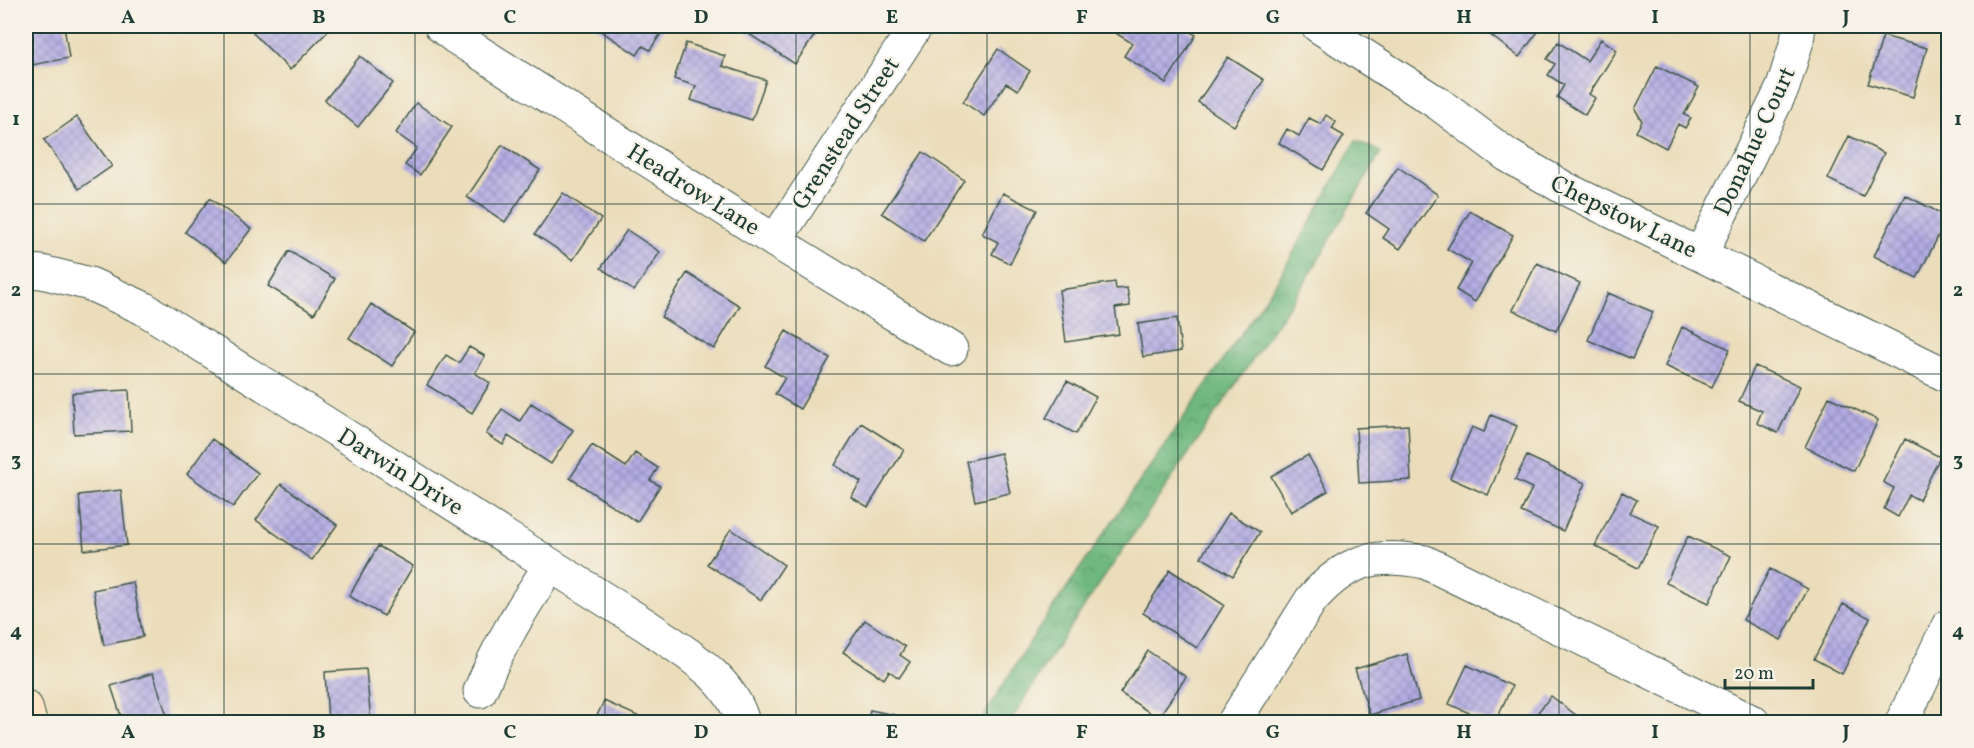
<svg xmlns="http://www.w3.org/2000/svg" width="1974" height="748" font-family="Vollkorn,serif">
<defs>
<pattern id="forest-crowns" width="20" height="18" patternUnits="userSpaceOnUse" patternTransform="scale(1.5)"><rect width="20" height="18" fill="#6eb77e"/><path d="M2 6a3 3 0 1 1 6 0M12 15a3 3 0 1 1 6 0" fill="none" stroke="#5a9668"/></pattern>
<pattern id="building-cross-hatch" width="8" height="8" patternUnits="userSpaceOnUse" patternTransform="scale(1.5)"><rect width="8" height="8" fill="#b4ace4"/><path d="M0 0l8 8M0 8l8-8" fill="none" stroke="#928dba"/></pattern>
</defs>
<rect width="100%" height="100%" fill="#f7f3e8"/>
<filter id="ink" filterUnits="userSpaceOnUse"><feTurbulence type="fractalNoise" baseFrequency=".0167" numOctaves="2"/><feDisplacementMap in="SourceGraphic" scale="12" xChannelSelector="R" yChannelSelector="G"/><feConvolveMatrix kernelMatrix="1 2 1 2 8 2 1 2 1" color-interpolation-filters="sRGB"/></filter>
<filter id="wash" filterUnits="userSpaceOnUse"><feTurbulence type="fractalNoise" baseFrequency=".008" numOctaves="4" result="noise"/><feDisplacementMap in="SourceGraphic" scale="24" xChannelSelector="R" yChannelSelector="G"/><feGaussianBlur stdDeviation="1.35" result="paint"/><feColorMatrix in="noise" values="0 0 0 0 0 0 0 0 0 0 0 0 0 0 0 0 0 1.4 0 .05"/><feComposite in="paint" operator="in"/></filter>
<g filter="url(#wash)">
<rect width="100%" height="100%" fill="#ebddba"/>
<path fill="url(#forest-crowns)" stroke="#467a59" stroke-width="1.5" d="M1356 141 1381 152 1306 281 1056 648 1010 722H980L1035 634 1278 280Z"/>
<g id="blocks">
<path fill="url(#building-cross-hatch)" d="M26 26H64L69 58 32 65 30 55H26Z
M261 26H326L330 29 290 70 253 33Z
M598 26H666L650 50 643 46 637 55 596 28Z
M746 26H821L795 64 743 30Z
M1122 26H1180L1196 35 1166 83 1124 56 1132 43 1117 34Z
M1483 26H1535L1540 29 1519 57 1481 28Z
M1883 36 1927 48 1913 97 1868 84Z
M1601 39 1617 50 1589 94 1595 98 1585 115 1557 97 1564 85 1548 75 1555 64 1547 59 1558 42 1587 61Z
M686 43 725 56 722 66 766 80 752 120 691 100 696 86 674 79Z
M998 49 1030 71 1018 90 1006 83 984 116 963 102Z
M360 56 393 83 358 127 325 100Z
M1228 57 1264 80 1234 126 1198 102Z
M1657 66 1699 87 1684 115 1691 118 1685 128 1678 124 1666 148 1636 132 1642 121 1635 109Z
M416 103 452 127 420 175 405 165 417 148 396 133Z
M1326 115 1336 122 1332 129 1344 136 1323 170 1279 143 1287 129 1299 136 1309 118 1321 124Z
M77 117 112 166 79 189 44 140Z
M1849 136 1884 153 1863 196 1828 179Z
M502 145 540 170 505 222 467 197Z
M923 152 964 180 924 241 882 213Z
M1398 167 1438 195 1400 249 1383 238 1389 229 1366 213Z
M563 193 601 219 573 260 535 234Z
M1003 193 1037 210 1010 264 992 254 998 242 982 234Z
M1905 195 1948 217 1917 278 1874 256Z
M210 198 251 229 226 262 185 232Z
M1470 211 1513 235 1475 302 1456 290 1472 263 1447 249Z
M627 230 660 252 634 291 601 268Z
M289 251 335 279 314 314 268 286Z
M1537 263 1580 283 1556 331 1513 310Z
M687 273 740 306 714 349 661 317Z
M1115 282 1116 289 1127 288 1130 306 1115 308 1119 334 1066 342 1059 290Z
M1608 293 1653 312 1632 359 1588 340Z
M371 304 414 332 392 366 349 338Z
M1177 318 1181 351 1143 357 1138 324Z
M1682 327 1730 349 1712 387 1665 366Z
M786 331 830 358 800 409 775 394 785 378 765 366Z
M469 347 485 356 475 373 490 383 472 413 427 385 446 355 459 363Z
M1755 366 1800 386 1778 433 1757 423 1762 411 1739 401Z
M1067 381 1096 397 1076 434 1046 418Z
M129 390 131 431 74 434 72 393Z
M1829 397 1878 420 1854 471 1805 447Z
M531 403 573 430 551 464 508 436 503 445 486 434 502 409 520 421Z
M1491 415 1517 426 1488 495 1450 478 1472 427 1484 432Z
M861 423 904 450 868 507 851 497 861 482 835 465Z
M1408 425 1411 480 1359 483 1356 428Z
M212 439 258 473 233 507 187 474Z
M1905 439 1940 457 1919 500 1909 495 1898 517 1884 509 1894 488 1883 482Z
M592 445 626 467 635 453 658 468 650 480 660 486 637 522 570 478Z
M1001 453 1010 493 975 501 966 461Z
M1308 455 1328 491 1291 512 1271 476Z
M1527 456 1585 483 1563 531 1521 512 1532 488 1515 480Z
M281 484 337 525 312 560 256 520Z
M121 490 127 545 84 550 79 495Z
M1622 492 1637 500 1630 513 1659 526 1638 568 1595 546Z
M1229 513 1260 532 1233 576 1201 557Z
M731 529 784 565 761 600 707 564Z
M1688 536 1731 556 1709 603 1666 583Z
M378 546 413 566 384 616 349 596Z
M1770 569 1808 589 1781 640 1743 620Z
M1170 570 1224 605 1197 648 1143 613Z
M133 582 143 637 104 645 93 590Z
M1843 604 1870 618 1842 674 1814 659Z
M865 620 905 647 900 655 910 662 899 678 889 671 884 679 843 652Z
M1148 651 1186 677 1158 718 1120 693Z
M1407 654 1419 700 1370 715 1355 669Z
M1467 665 1512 686 1495 722H1489L1449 704Z
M366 669 371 722H328L325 672Z
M153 673 169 722H123L111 686Z
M1551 696 1585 722H1530Z
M604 701 642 718 640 722H594Z
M870 710 925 721V722H868Z"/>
</g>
</g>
<g filter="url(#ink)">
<use href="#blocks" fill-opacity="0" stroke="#3e5548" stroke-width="1.5"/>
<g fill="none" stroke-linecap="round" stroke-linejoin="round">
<defs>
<path id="street" d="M441 26 455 37 775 241 951 349
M1318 26 1439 104 1507 155 1566 189 1948 376
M775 241 916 26
M1701 254 1783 87 1797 41 1799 26
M26 271 42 272 90 284 143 308 647 626C684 652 730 676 743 722
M480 691C499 645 523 606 550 566
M1234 722 1311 600C1345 561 1374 552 1425 562L1753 722
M1902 722 1948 626"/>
<path id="secondary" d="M26 707 30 722"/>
</defs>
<use href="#street" stroke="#3e5548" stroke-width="35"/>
<use href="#secondary" stroke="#3e5548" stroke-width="35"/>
<use href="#street" stroke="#fff" stroke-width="33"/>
<use href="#secondary" stroke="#ffe4c6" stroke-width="33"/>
</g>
</g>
<path fill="none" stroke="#1f3d34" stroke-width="1.5" stroke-opacity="0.55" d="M224 26V722M415 26V722M605 26V722M796 26V722M987 26V722M1178 26V722M1369 26V722M1559 26V722M1750 26V722M26 204H1948M26 374H1948M26 544H1948"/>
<g text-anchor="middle" stroke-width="4.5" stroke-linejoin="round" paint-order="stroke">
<g font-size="24" fill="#1f3d34" stroke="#f7f3e8">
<text transform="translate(845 133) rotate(-57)" y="8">Grenstead Street</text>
<text transform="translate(1754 141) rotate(-65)" y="8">Donahue Court</text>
<text transform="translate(694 189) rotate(32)" y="8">Headrow Lane</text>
<text transform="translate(1624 216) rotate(26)" y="8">Chepstow Lane</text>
<text transform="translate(401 471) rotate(32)" y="8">Darwin Drive</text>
</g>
</g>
<rect width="1974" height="748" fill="none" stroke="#f7f3e8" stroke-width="66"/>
<path d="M1725 679v9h88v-9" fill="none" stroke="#1f3d34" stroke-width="3"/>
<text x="1734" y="679" font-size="18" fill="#1f3d34" stroke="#f7f3e8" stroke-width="4.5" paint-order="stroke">20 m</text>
<rect x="33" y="33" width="1908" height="682" fill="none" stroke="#1f3d34" stroke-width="2"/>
<g font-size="20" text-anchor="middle" font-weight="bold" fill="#1f3d34">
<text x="128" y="23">A</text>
<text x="319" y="23">B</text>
<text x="510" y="23">C</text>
<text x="701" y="23">D</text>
<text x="892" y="23">E</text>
<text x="1082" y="23">F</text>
<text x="1273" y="23">G</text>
<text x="1464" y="23">H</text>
<text x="1655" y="23">I</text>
<text x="1846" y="23">J</text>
<text x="16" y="125">1</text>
<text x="1958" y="125">1</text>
<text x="16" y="296">2</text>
<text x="1958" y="296">2</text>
<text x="16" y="466">3</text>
<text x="1958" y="466">3</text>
<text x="16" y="637">4</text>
<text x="1958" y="637">4</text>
<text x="128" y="738">A</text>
<text x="319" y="738">B</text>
<text x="510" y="738">C</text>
<text x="701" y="738">D</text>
<text x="892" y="738">E</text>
<text x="1082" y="738">F</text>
<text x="1273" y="738">G</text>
<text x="1464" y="738">H</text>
<text x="1655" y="738">I</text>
<text x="1846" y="738">J</text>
</g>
</svg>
